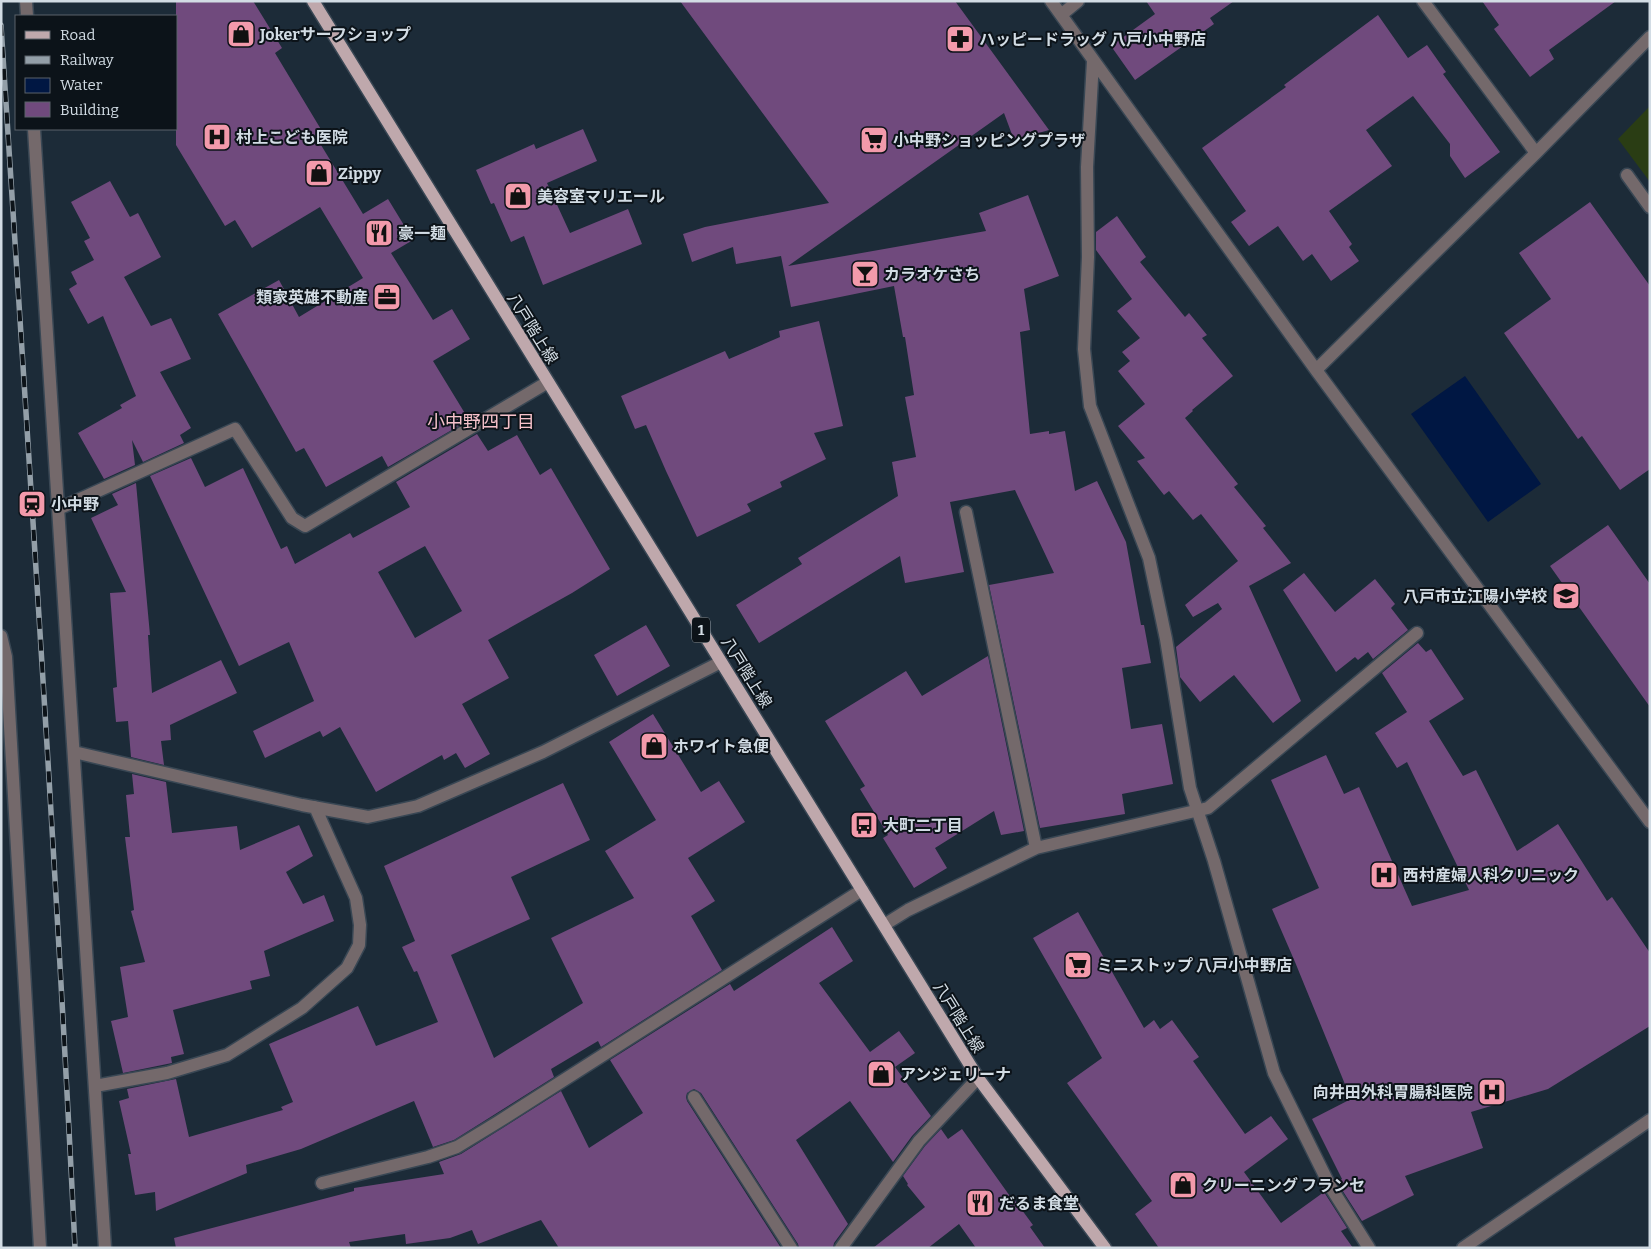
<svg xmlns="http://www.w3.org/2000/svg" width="1651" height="1249" font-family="Bitter,'Noto Sans JP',serif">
<rect width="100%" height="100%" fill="#1c2b38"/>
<path fill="#2a3d14" d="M1650 106V182L1618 139Z"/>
<path fill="#001743" d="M1465 376 1541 484 1488 522 1411 414Z"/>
<path fill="#704a7d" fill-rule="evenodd" d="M176 1H253L282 48 275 53 328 141 321 145 363 214 388 199 413 240 391 253 433 320 452 309 470 339 433 361 469 420 388 467 382 456 326 487 304 448 296 452 218 314 279 280 299 317 363 278 320 207 252 248 235 220 225 226 176 145Z
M680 1H955L1049 130 1014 140 1004 113 788 266 986 231 979 213 1028 195 1059 276 1024 289 1030 330 1020 332 1030 434 1049 431V434L1065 431 1075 491 1097 481 1126 542 1141 625H1144L1151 663 1122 668 1131 729 1162 724 1173 784 1122 794 1125 814 1040 828 989 585 1054 573 1015 490 950 502 964 572 905 583 900 556 759 643 736 605 802 564 798 558 898 496 892 462 916 457 905 397 914 395 905 337H903L894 286 791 307 781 256 736 264 733 247 692 262 683 234 705 227 829 203Z
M1146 1H1234L1210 18 1214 24 1135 80 1111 46 1155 14Z
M1482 1H1616L1549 50 1554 59 1530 77 1494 29 1499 25Z
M1378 15 1408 58 1427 45 1446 72 1443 74 1500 152 1465 178 1450 156V144L1413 96 1366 130 1392 166 1329 211 1352 244 1349 247 1359 261 1331 281 1312 254 1303 261 1278 226 1249 246 1231 222 1246 211 1202 148 1286 87 1284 85Z
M583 129 597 161 547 183 570 233 628 209 642 244 543 285 524 236 511 242 494 203 491 204 476 170 534 144 536 149Z
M110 181 130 217 138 213 161 257 124 277 151 326 171 318 191 359 160 372 191 428 180 435 184 443 143 462 132 440 135 465 104 479 78 433 122 408 120 405 136 396 103 316 88 324 69 289 77 284 71 272 94 260 84 241 90 238 71 202Z
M1590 202 1650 286V469L1620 490 1582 436 1578 439 1504 333 1551 299 1519 253Z
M1117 216 1146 257 1140 262 1185 317 1189 313 1207 335 1202 338 1233 376 1192 410 1193 411 1185 418 1238 484 1234 487 1266 526 1263 528 1291 563 1249 586 1301 701 1273 723 1234 675 1200 702 1180 677 1176 647 1222 609 1218 603 1193 617 1185 605 1238 561 1201 514 1193 520 1169 491 1164 495 1137 461 1145 458 1118 426 1145 404 1118 371 1130 361 1122 352 1140 338 1117 311 1132 299 1096 250V232Z
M819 321 843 426 814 433 826 459 780 482 782 487 747 504 751 511 697 537 666 471 646 425 635 429 621 396 725 351 729 359 780 337 779 331Z
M477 434 488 451 517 435 540 475 551 468 610 569 572 593 488 640 509 678 462 704 490 754 465 768 456 753 444 760 442 755 376 792 340 727 323 737 320 731 265 758 253 731 314 701 289 642 239 666 150 476 191 458 205 487 243 468 281 549 287 546 295 564 350 533 353 538 410 507 396 482ZM425 546 462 611 415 638 378 572Z
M136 483 150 635H148L152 693 221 660 237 693 170 725 171 740 161 741 164 765 131 757 128 721 116 722 113 688 117 687 110 593 126 592 91 518 118 505 112 494Z
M1608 525 1650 584V707L1550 566Z
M1304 573 1335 612 1375 579 1395 604 1391 608 1408 630 1373 659 1368 652 1358 660 1355 657 1336 672 1283 590Z
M646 625 670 666 617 696 594 655Z
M1418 643 1426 652 1431 649 1464 699 1429 721 1463 776 1476 770 1517 851 1558 824 1607 901 1612 897 1650 953V1026L1548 1089 1471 1112 1483 1148 1405 1176 1414 1195 1362 1221 1337 1182 1342 1179 1312 1119 1351 1099 1295 962 1272 909 1319 888 1271 780 1326 755 1344 794 1359 787 1412 906 1469 890 1407 762 1397 768 1375 733 1407 712 1382 673Z
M988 656 1024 831 1001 835 994 811 935 848 947 868 914 888 883 838 888 835 860 789 865 786 825 721 906 671 922 696Z
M653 714 701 792 719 781 745 822 688 858 715 901 691 916 722 970 601 1047 598 1041 551 1069 554 1077 454 1140 433 1147 414 1101 301 1149 246 1165 247 1173 156 1211 155 1192 135 1195 128 1154H131L119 1101 129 1098 127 1089 176 1079 189 1137 283 1110 281 1107 293 1102 269 1044 358 1006 376 1046 438 1022 417 971 414 972 402 947 415 941 384 866 563 783 590 840 511 877 530 919 451 955 494 1058 583 1003 551 938 634 898 605 851 656 820 609 742Z
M132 774 166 782 172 833 237 826 240 850 299 825 313 856 286 872 303 904 324 895 334 921 264 951 270 976 250 981 252 989 173 1010 184 1054 171 1057 172 1063 123 1073 111 1021 128 1017 120 967 145 962 131 911 134 910 125 837H130L126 795 134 794Z
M1078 912 1144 1028 1154 1020 1160 1029 1172 1020 1199 1057 1193 1061 1245 1134 1271 1116 1288 1139 1244 1172 1281 1223 1324 1192 1347 1228 1341 1231 1353 1248H1159L1135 1214 1152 1201 1067 1083 1102 1058 1033 938Z
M832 927 853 961 819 983 870 1052 899 1031 915 1053 895 1067 931 1116 912 1136 893 1162 850 1101 796 1140 848 1224 834 1243 833 1248H799L798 1244 701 1093 694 1089 687 1093 686 1097 687 1101 781 1248H559L541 1220 478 1244 472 1230 450 1238 406 1244 405 1234 349 1242 351 1248H176L174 1238 354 1191V1188L444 1174 439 1162 461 1154 561 1091 589 1148 643 1113 610 1060 730 984 734 991Z
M941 1129 948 1139 962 1129 1012 1199 1013 1198 1033 1225 1030 1227 1045 1248H976L959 1224 928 1248H873L925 1207 907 1185 908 1184 903 1176 925 1146Z"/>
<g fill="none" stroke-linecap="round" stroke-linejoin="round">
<defs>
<path id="minor" d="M26 1 27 16
M1051 1 1316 370 1650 822
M1423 1 1536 153
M1061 15 1078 1
M1093 61 1087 167 1088 257 1084 349 1090 406 1149 558 1166 639 1190 788 1214 861 1274 1073 1330 1186 1369 1248
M34 129 105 1248
M1627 175 1650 207
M1316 370 1536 153 1650 37
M58 509 235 429 292 518 305 526 548 382
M966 512 1036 848
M1 636 6 657 40 1248
M74 752 302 805 368 817 418 806 543 752 721 662
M884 925 908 910 1036 848 1208 808 1417 633
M95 1086 167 1073 227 1055 302 1008 347 968 359 945 360 925 356 898 315 807
M694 1097 791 1248
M322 1183 428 1157 457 1147 498 1122 862 890
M841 1248 919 1141 978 1078
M1463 1248 1650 1120"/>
<path id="major" d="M313 1 978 1078 1105 1248"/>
</defs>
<use href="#minor" stroke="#394754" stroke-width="15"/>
<use href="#major" stroke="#394754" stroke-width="15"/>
<use href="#minor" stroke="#74696b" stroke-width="12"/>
<use href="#major" stroke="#bfa8ac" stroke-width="12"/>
<defs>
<path id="rail" d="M1 25C27 432 55 840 75 1248"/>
</defs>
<use href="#rail" stroke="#939fa8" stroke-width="5.5"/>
<use href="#rail" stroke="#0c1319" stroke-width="4" stroke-dasharray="11" stroke-linecap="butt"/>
</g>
<defs>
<symbol id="shop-square" viewBox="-11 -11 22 22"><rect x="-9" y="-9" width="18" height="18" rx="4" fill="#f39aab" stroke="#0c1319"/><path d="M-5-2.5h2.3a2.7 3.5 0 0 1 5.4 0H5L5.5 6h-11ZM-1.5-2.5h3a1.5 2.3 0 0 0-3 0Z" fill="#111"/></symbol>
<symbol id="pharmacy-square" viewBox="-11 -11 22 22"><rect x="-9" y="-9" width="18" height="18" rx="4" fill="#f39aab" stroke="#0c1319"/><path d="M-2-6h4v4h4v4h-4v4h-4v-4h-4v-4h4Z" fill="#111"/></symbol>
<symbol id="hospital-square" viewBox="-11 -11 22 22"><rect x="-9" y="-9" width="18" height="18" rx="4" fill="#f39aab" stroke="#0c1319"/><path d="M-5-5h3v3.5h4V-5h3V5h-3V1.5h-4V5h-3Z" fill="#111"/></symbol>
<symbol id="supermarket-square" viewBox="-11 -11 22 22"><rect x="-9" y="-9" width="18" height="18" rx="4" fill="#f39aab" stroke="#0c1319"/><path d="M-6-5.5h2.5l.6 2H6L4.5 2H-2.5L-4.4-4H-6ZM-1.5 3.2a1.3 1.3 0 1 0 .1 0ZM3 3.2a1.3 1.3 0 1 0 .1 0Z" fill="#111"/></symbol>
<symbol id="restaurant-square" viewBox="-11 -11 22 22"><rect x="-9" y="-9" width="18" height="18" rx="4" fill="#f39aab" stroke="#0c1319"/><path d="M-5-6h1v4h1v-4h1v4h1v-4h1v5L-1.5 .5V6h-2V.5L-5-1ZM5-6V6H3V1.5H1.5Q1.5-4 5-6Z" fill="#111"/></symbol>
<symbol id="bar-square" viewBox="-11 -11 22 22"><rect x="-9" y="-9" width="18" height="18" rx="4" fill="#f39aab" stroke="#0c1319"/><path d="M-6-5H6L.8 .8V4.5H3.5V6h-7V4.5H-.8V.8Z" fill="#111"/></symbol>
<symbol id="office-square" viewBox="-11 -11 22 22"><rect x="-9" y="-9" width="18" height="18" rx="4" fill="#f39aab" stroke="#0c1319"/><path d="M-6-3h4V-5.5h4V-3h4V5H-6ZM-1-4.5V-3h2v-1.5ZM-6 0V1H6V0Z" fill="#111"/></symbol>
<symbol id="station-square" viewBox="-11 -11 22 22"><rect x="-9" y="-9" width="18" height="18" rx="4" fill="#f39aab" stroke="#0c1319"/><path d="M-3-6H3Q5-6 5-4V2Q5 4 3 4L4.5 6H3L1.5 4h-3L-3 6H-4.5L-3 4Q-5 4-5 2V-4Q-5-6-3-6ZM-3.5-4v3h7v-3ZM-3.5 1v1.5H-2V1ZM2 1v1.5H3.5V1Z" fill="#111"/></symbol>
<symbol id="school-square" viewBox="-11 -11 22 22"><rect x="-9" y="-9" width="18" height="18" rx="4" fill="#f39aab" stroke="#0c1319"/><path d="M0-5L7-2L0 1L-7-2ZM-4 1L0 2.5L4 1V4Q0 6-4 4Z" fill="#111"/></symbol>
<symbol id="bus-square" viewBox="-11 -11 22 22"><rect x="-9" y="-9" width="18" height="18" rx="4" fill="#f39aab" stroke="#0c1319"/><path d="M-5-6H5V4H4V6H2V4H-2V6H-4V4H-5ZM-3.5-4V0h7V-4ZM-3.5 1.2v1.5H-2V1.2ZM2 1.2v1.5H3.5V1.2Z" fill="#111"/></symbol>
</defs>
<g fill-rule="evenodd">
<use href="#shop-square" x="225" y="18" width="32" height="32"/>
<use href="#pharmacy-square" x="944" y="23" width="32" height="32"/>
<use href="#hospital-square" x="201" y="121" width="32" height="32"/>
<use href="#supermarket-square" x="858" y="124" width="32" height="32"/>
<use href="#shop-square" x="303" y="157" width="32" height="32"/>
<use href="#shop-square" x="502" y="180" width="32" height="32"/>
<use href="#restaurant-square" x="363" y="217" width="32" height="32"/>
<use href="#bar-square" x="849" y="258" width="32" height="32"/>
<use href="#office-square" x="371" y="281" width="32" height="32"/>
<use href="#station-square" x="16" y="488" width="32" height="32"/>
<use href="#school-square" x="1550" y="580" width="32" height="32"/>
<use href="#shop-square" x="638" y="730" width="32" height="32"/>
<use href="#bus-square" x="848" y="809" width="32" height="32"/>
<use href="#hospital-square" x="1368" y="859" width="32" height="32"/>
<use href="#supermarket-square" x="1062" y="949" width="32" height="32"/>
<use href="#shop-square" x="865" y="1058" width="32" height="32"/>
<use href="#hospital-square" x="1476" y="1076" width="32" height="32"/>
<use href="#shop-square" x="1167" y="1169" width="32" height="32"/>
<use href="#restaurant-square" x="964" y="1187" width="32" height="32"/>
</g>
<g text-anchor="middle" stroke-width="4" stroke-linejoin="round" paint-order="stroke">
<rect fill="#0c1319" stroke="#97a0a7" stroke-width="1" x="692" y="617.5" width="18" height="25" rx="4"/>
<g font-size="15" font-weight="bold" fill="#d2dce4">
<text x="701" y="635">1</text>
</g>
<g font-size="16" font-weight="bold" fill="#d2dce4" stroke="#0c1319" text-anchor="start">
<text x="260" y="40">Jokerサーフショップ</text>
<text x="979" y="45">ハッピードラッグ 八戸小中野店</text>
<text x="236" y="143">村上こども医院</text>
<text x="893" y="146">小中野ショッピングプラザ</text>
<text x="338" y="179">Zippy</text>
<text x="537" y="202">美容室マリエール</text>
<text x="398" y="239">豪一麺</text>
<text x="884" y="280">カラオケさち</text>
<text x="368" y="303" text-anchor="end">類家英雄不動産</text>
<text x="51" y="510">小中野</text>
<text x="1547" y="602" text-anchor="end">八戸市立江陽小学校</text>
<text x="673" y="752">ホワイト急便</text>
<text x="883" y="831">大町二丁目</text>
<text x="1403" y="881">西村産婦人科クリニック</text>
<text x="1097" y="971">ミニストップ 八戸小中野店</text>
<text x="900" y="1080">アンジェリーナ</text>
<text x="1473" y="1098" text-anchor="end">向井田外科胃腸科医院</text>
<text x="1202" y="1191">クリーニング フランセ</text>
<text x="999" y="1209">だるま食堂</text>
</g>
<g font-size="16" fill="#d2dce4" stroke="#0c1319">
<text transform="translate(533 328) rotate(58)" y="6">八戸階上線</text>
<text transform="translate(747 672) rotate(58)" y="6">八戸階上線</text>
<text transform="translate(959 1017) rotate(58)" y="6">八戸階上線</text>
</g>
<g font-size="18" fill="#f5c1ca" stroke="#0c1319">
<text x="481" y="428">小中野四丁目</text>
</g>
</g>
<rect width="1651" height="1249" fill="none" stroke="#d2dce4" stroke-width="5"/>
<rect x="15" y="15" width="162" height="115" fill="#0c1319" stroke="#5b636a"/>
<rect x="25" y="31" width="25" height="8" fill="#bfa8ac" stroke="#5b636a"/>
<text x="60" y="40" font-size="15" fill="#d2dce4">Road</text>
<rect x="25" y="56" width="25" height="8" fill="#939fa8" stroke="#5b636a"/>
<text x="60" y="65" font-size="15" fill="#d2dce4">Railway</text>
<rect x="25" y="78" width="25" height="15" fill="#001743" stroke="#5b636a"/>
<text x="60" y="90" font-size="15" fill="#d2dce4">Water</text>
<rect x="25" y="102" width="25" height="15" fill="#704a7d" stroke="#5b636a"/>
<text x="60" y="115" font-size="15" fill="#d2dce4">Building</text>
</svg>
